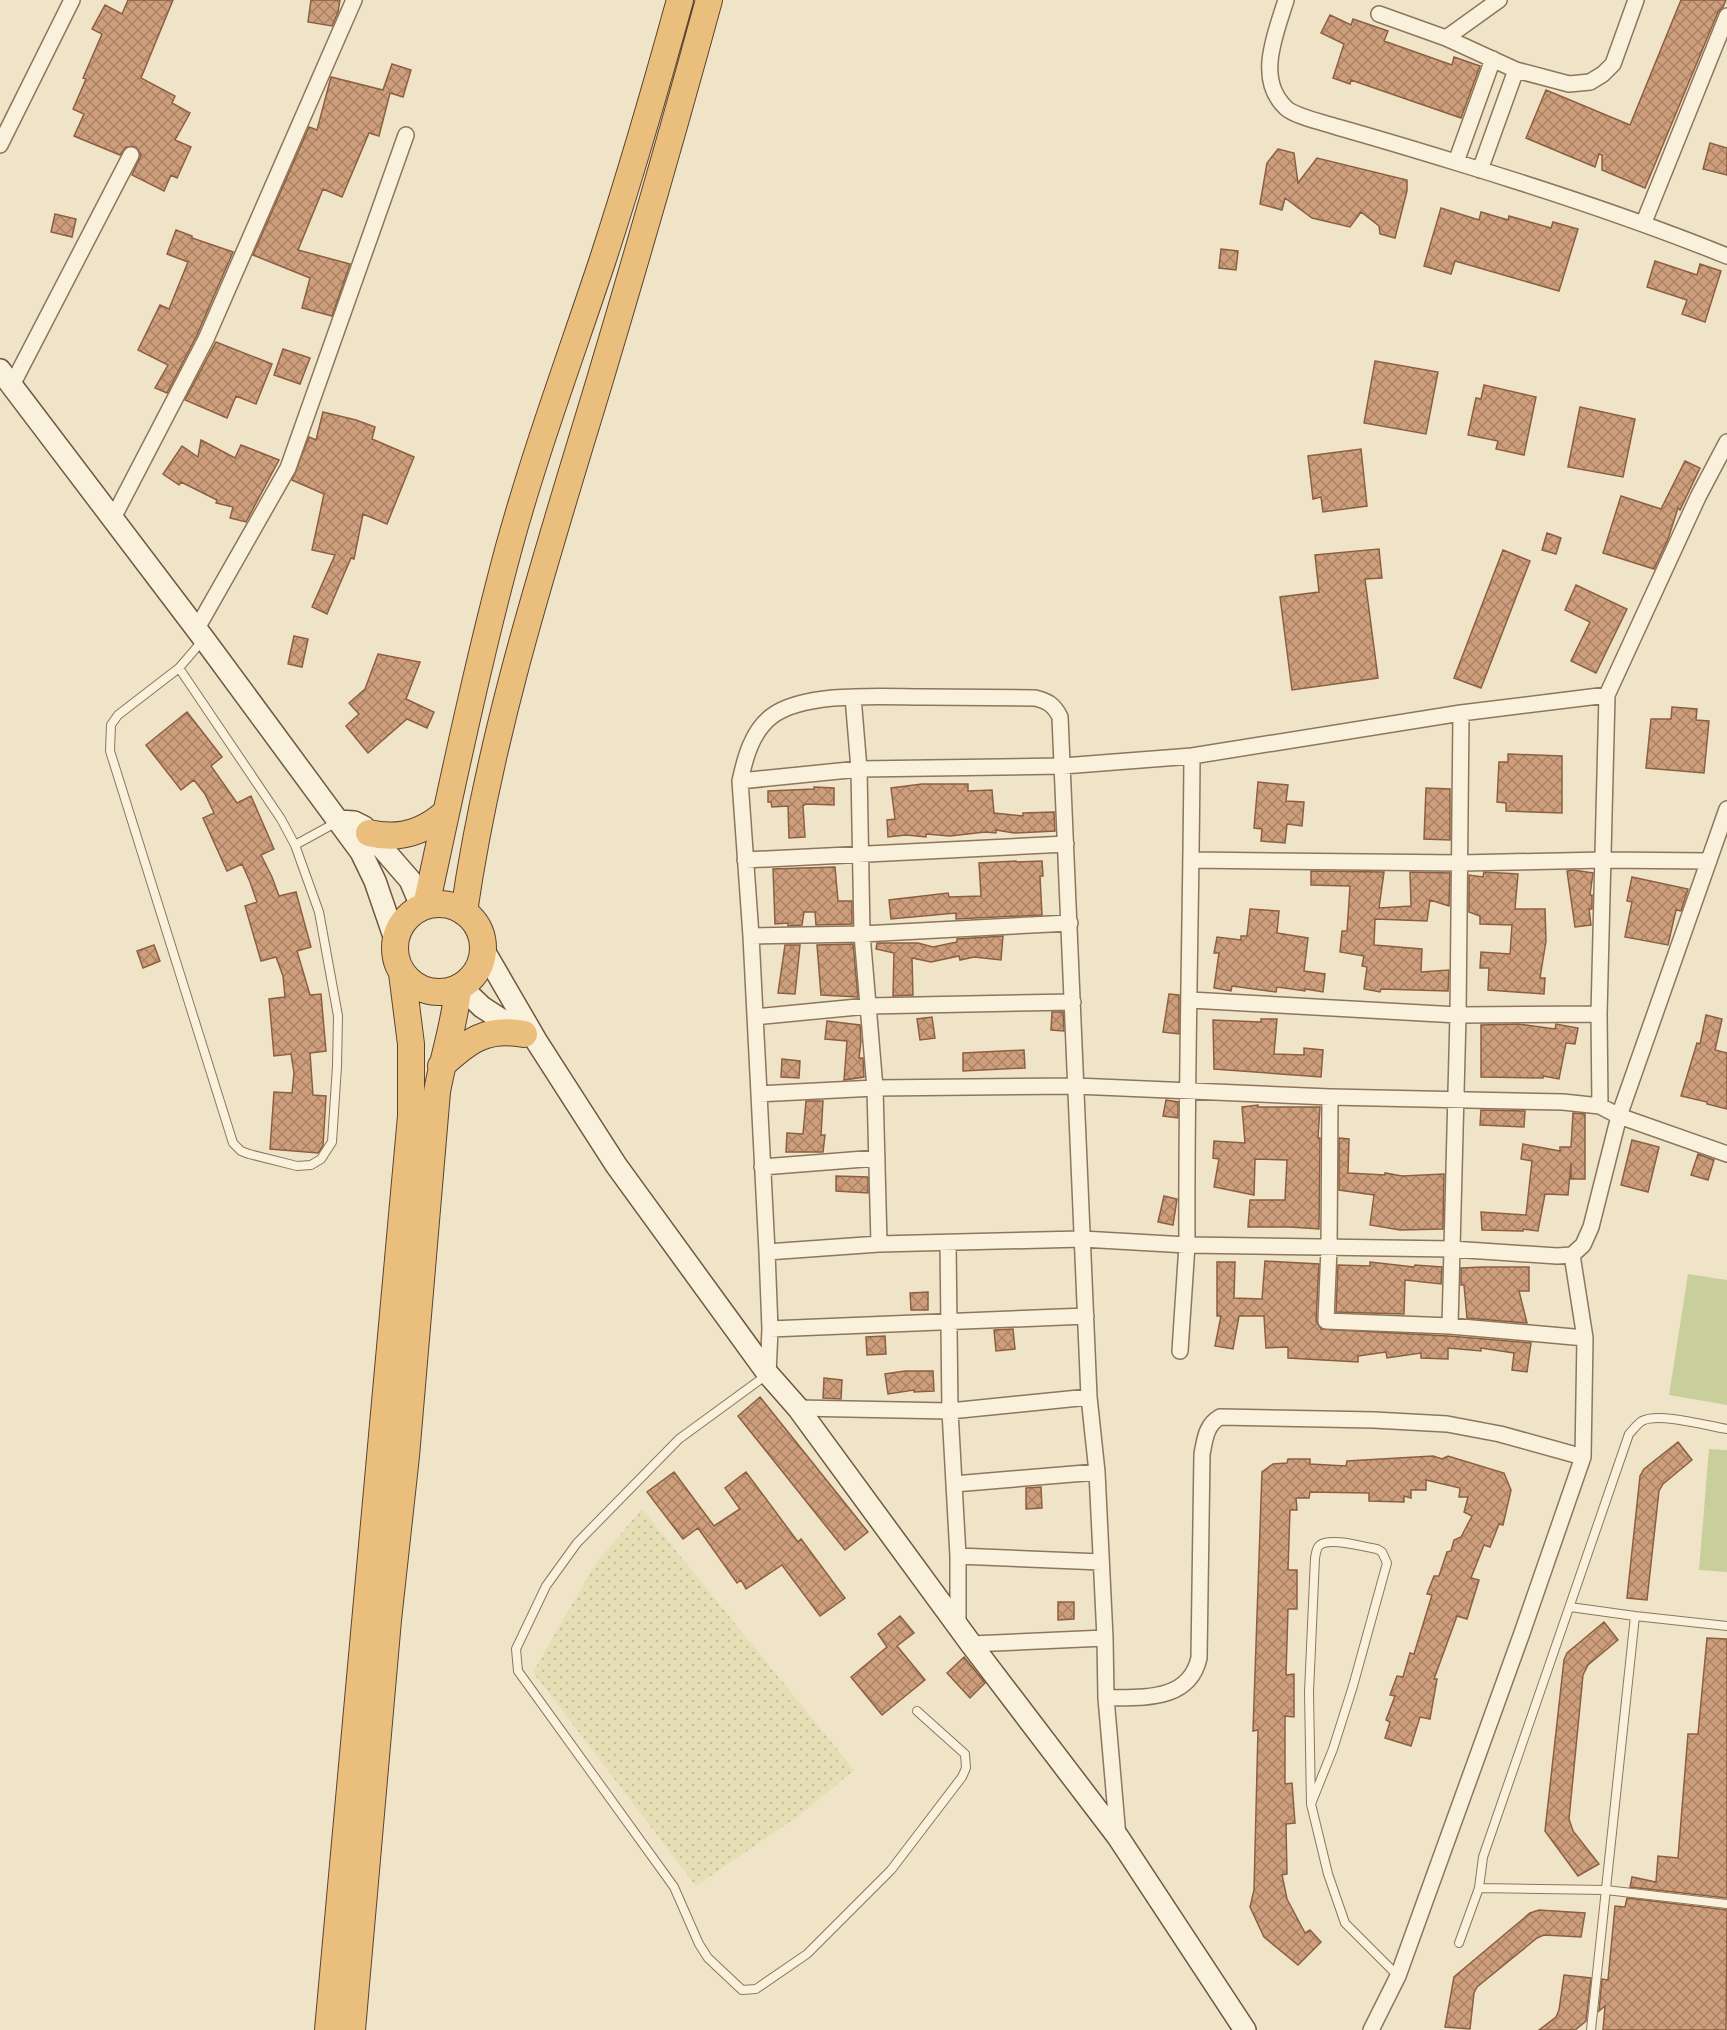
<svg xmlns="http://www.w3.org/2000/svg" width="1727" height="2030" font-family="Merriweather,serif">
<defs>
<pattern id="farmland-dots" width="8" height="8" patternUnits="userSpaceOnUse" patternTransform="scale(1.5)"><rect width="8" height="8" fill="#e6deb5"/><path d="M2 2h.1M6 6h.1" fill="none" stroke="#c6bf9b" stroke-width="1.8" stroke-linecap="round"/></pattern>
<pattern id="building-cross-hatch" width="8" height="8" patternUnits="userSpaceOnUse" patternTransform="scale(1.5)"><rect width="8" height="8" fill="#cf9f7d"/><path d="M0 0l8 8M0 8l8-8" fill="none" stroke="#a98266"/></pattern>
</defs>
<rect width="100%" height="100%" fill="#f0e4c8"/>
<path fill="url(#farmland-dots)" d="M642 1509 854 1770 801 1814 696 1886 533 1672 596 1563Z"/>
<path fill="#c9cf9b" d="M1688 1274 1727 1280V1405L1669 1395Z
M1709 1449 1727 1450V1572L1699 1570Z"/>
<path fill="url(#building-cross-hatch)" stroke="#8d5f41" stroke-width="1.5" d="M128 0H173L141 78 175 96 172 103 190 113 175 140 191 147 177 178 171 175 164 191 132 175 141 155 136 147H126L120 155 74 136 84 114 73 109 86 79 83 78 102 34 92 29 105 5 122 14Z
M311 0H340L338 12 332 26 308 22Z
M1681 0H1726L1723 7 1718 12 1645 188 1602 170V155L1599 154 1595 167 1526 138 1546 90 1630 125Z
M1330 15 1351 25 1353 19 1388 31 1384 41 1452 65 1454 57 1480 66 1461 118 1351 80 1350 84 1333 78 1344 44 1321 33Z
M392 64 411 70 403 97 390 93 379 136 369 133 342 197 323 189 298 250 350 264 332 316 302 308 310 278 253 255 309 127 317 130 331 77 383 90Z
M1710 143 1727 148V175L1703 169Z
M1278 149 1294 153 1298 183 1317 158 1407 180V191L1395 238 1380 234 1379 226 1361 212 1350 227 1312 218 1285 198 1282 210 1260 204 1267 163Z
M1441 208 1479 220 1481 212 1508 220 1509 216 1551 228 1553 222 1578 229 1559 291 1455 261 1451 274 1424 266Z
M55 214 76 219 72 237 51 232Z
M176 230 192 236V238L233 252 197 335 167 393 155 388 168 365 138 350 160 305 169 309 188 262 167 254Z
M1221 249 1238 251 1236 270 1219 268Z
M1655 261 1697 275 1700 264 1721 271 1705 322 1682 314 1687 300 1647 287Z
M216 342 272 364 256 404 236 396 227 418 185 400Z
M283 349 310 358 300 384 274 375Z
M1375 361 1438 372 1426 434 1364 423Z
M1484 385 1536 397 1524 455 1496 449 1498 441 1468 435 1476 398 1481 399Z
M1580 407 1635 419 1623 477 1568 467Z
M323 412 356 420 375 427 372 439 414 457 387 524 363 514 354 559 351 558 327 614 312 607 335 555 312 550 324 494 292 480 309 437 316 440Z
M201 440 235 458 241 445 279 460 246 522 230 518 233 507 216 503 217 500 181 482 179 485 163 474 182 446 198 457Z
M1361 449 1367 506 1323 512 1321 497 1313 499 1308 456Z
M1685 461 1700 468 1680 510 1678 508 1668 539 1654 569 1603 553 1621 496 1661 509Z
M1547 533 1561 538 1556 554 1542 550Z
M1379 549 1382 578 1365 579 1378 678 1292 690 1280 597 1319 592 1315 555Z
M1503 550 1530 561 1481 688 1454 678Z
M1576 585 1627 609 1596 673 1571 661 1590 622 1565 610Z
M294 636 308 639 302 667 288 664Z
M378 654 420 662 406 699 434 712 427 728 407 719 368 753 346 726 359 714 349 703 365 689Z
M1672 707 1697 709 1696 720 1709 721 1704 773 1646 768 1651 719H1671Z
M187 712 222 757 211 766 237 803 251 796 274 849 261 855 272 877 279 896 296 892 311 947 297 951 310 995 321 994 326 1051 310 1053 313 1095 326 1096 323 1146 318 1153 270 1149 274 1092 292 1093 294 1073 291 1054 274 1056 269 999 285 997 283 976 276 957 261 961 245 906 257 902 250 882 242 864 227 871 203 818 214 813 205 794 194 780 181 790 146 745Z
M1508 754 1562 756V813L1506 811V803L1497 802 1499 762H1508Z
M1258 782 1288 785 1286 801 1304 802 1302 826 1287 824 1285 843 1261 841 1262 829 1254 828Z
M922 784H968V791L992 790 994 813 1023 816V813L1054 812 1055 831 1014 833 996 830V833L985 832 950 836 926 834V837L906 835 888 837 887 820 895 819 891 788Z
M814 787 834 788V805L806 804 803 806 805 837 789 838 788 806 772 807 771 802H768V791L814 789Z
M1426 788 1450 789V840L1424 839Z
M1016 861V862L1042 861 1043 876H1040L1042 915 956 919V913L891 919 889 900 948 893 949 897 981 896 979 863Z
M835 867 838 901H852V924L816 925 815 912H804L802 925 788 926V923L775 924 773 869Z
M1573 870 1593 873 1590 895H1592V909H1589L1591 925 1575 927 1567 871Z
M1311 871 1384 872 1379 908 1411 906 1410 872 1450 873 1449 906 1430 900 1427 921 1375 919 1374 945 1422 949 1421 972 1449 970 1448 991 1381 989 1380 992 1364 989 1367 967 1362 966 1364 956 1340 952 1342 931H1347L1350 886 1311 885Z
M1484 872 1518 874 1515 909H1545L1546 941 1540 978H1545L1544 994 1488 990 1489 968H1480L1481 952 1510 954 1512 925 1480 924V916L1469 912V875L1483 877Z
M1632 877 1688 889 1681 911 1676 910 1668 945 1625 937 1632 902 1627 901Z
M1250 909 1279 911 1277 933 1308 938 1304 971 1325 974 1323 992 1305 989V991L1277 987 1276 992 1232 986 1231 991 1214 988 1219 953H1214L1217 937 1241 940V936H1247Z
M1003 936 1001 960 974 957 960 960 959 956 931 962 912 958 913 995 893 996 894 953 876 949 877 943H918L933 947 957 942V939Z
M853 944 858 997 821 995 817 945Z
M154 945 160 961 143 968 137 951Z
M785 945H800L795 994 778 993Z
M1169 994 1179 995V1034L1163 1032Z
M1052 1012H1063L1064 1031 1051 1030Z
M1706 1015 1722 1019 1715 1050 1727 1053V1109L1707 1104V1102L1681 1096 1697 1043 1700 1044Z
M932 1017 935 1038 920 1040 917 1019Z
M1261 1019H1277L1274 1054 1304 1055V1048L1323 1050 1321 1077 1214 1069 1213 1020 1261 1022Z
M827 1021 860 1025 861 1041 859 1058H863L864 1077 844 1080 847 1041 825 1039Z
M1518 1024 1555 1029 1556 1024 1578 1028 1575 1044 1566 1043 1559 1079 1543 1076V1078L1481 1077V1025Z
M1024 1050 1025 1068 963 1071V1053Z
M782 1059 800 1061 799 1078 781 1077Z
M1166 1100 1178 1102V1118L1163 1116Z
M806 1101H823L821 1135H825L823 1152H786L787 1133 803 1134Z
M1258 1105V1107H1320L1318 1138H1320L1319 1229 1290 1227H1248L1250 1200H1285L1287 1160 1255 1159 1254 1195 1214 1187 1219 1159 1213 1158 1214 1141 1245 1143 1242 1107Z
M1481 1110 1525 1111 1524 1127 1480 1125Z
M1573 1113 1585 1114V1179H1571V1163L1568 1195 1545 1194 1538 1231 1523 1229V1231L1482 1230 1481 1212 1526 1215 1532 1161 1521 1159 1523 1144 1560 1151V1147H1571Z
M1339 1138 1349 1139 1348 1173 1385 1175V1173L1402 1176 1444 1174 1443 1229 1400 1230 1370 1225 1374 1195 1339 1190Z
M1632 1140 1659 1147 1648 1192 1621 1185Z
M1698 1154 1714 1160 1708 1180 1691 1175Z
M836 1176 868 1177V1193L836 1191Z
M1164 1196 1177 1199 1173 1225 1158 1222Z
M1265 1261 1319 1264 1316 1321 1321 1329 1449 1336 1531 1343 1527 1372 1512 1370 1514 1353 1481 1348V1351L1448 1348V1359L1421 1358V1353L1387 1358 1386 1352 1358 1356V1362L1288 1358V1347L1266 1348 1264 1316H1239L1233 1349 1215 1346 1221 1316H1217V1262H1235L1234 1298 1262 1299Z
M1370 1262 1414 1267 1415 1265 1442 1267 1441 1284 1405 1280 1404 1314 1336 1312 1338 1265 1370 1266Z
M1483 1267H1529V1291H1519L1527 1323 1467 1318 1464 1285H1461V1268Z
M928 1292V1310H911L910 1293Z
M1013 1329 1015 1349 996 1351 994 1330Z
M885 1336 886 1354 867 1355 866 1337Z
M905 1371H933L934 1391 914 1392V1390L888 1394 885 1374Z
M824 1378 842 1380 841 1399 823 1398Z
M760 1397 868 1532 845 1550 738 1416Z
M1678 1442 1692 1460 1663 1484 1659 1491 1647 1600 1627 1598 1640 1476 1644 1469Z
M1433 1456 1442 1459 1448 1456 1504 1473 1511 1490 1503 1525 1499 1524 1490 1547 1484 1545 1471 1578 1479 1580 1467 1619 1457 1616 1434 1679H1437L1430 1719 1420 1717 1411 1746 1385 1738 1390 1722 1386 1720 1395 1696 1390 1695 1397 1676 1403 1677 1410 1653 1414 1654 1432 1595 1427 1594 1434 1576H1439L1447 1552 1451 1551 1454 1540 1461 1537 1472 1516 1464 1512 1468 1497H1459L1460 1488 1426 1480V1490H1411V1498L1404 1496V1502L1369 1501V1493L1310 1492 1309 1498H1296L1297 1510H1290L1288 1570H1297V1609H1288L1286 1675 1294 1674V1717L1285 1716V1784L1292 1783 1295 1823 1286 1824 1287 1874 1282 1875 1287 1899 1305 1933 1310 1930 1321 1942 1298 1965 1264 1937 1250 1907 1254 1890 1258 1730 1253 1731 1262 1472 1273 1464 1287 1463 1288 1459H1310V1464L1346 1466 1347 1461Z
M674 1472 714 1526 740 1509 725 1488 746 1472 798 1542 801 1539 845 1598 820 1616 782 1565 746 1589 741 1580 737 1583 698 1528 683 1539 647 1492Z
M1041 1487 1042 1508 1026 1509V1488Z
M1058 1602H1074V1619L1058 1620Z
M900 1616 914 1633 897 1646 925 1680 882 1715 851 1677 887 1647 878 1634Z
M1604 1622 1618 1640 1588 1665 1583 1675 1569 1819 1573 1831 1599 1864 1578 1876 1545 1831 1564 1660 1567 1653Z
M1707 1638 1727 1639V1898L1630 1887 1632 1877 1656 1882 1658 1856 1678 1858 1688 1734H1698Z
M964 1657 985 1683 970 1698 947 1673Z
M1627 1898 1727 1910 1726 2030H1603L1605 2006 1599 2011 1602 1979 1608 1980 1615 1906 1625 1907Z
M1539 1910 1585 1913 1581 1937 1544 1935 1537 1938 1477 1987 1474 1993 1470 2029 1445 2027 1454 1977 1530 1913Z
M1564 1975 1591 1978 1586 2021 1575 2030H1539L1556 2017 1559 2010Z"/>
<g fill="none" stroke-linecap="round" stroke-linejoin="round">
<defs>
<path id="service" d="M179 668 281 819 295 845 319 912 338 1016 337 1066 332 1142 321 1159 311 1165 297 1166 249 1154 241 1151 233 1143 110 751 111 725 118 715 179 668 203 640
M295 845 337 822
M768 1374 679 1439 577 1543 546 1586 516 1649 518 1671 674 1887 699 1944 708 1958 742 1990 756 1989 807 1954 891 1870 962 1777 966 1768 965 1754 917 1711
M1570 1607 1635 1616 1727 1626
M1311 1804 1333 1749 1353 1686 1387 1563 1382 1552 1377 1549C1364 1547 1330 1537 1320 1545 1316 1548 1316 1554 1315 1558L1309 1692 1311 1804 1328 1874 1345 1923 1398 1976
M1479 1888 1606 1890 1727 1904
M1459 1943 1479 1888 1483 1857 1629 1434C1633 1430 1637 1424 1642 1421 1659 1412 1708 1426 1727 1429
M1591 2030 1635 1616"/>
<path id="minor" d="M1286 0C1276 33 1255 79 1286 108 1294 116 1325 123 1337 127 1376 138 1416 150 1455 162 1547 190 1638 220 1727 256
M1379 14 1446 38 1516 70 1569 84 1590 82 1603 74 1613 64 1636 0
M1446 38 1499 0
M0 145 72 0
M1456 162 1493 59
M1480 170 1516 70
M1644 222 1727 16
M11 387 131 155
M112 520 206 339 354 0
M196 630 288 468 406 135
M853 697 859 769 862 934 875 1088 879 1244
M740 781 859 769 1063 766 1192 756
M745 860 1066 844
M1191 860 1460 863 1604 860 1709 861
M751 936 862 934 1070 923
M1190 1000 1458 1015 1599 1014
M755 1017 868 1006 1073 1002
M759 1094 875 1088 1076 1086 1330 1097 1563 1102 1600 1106 1619 1116 1727 1154
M1330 1097 1329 1248 1326 1321 1450 1326 1585 1338
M1600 1106 1599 1014 1607 695 1698 497 1727 442
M762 1167 877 1158
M948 1243 950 1411 958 1556V1624
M767 1252 751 936 740 781C745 758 752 731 772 716 806 691 884 697 925 697 962 697 999 698 1035 698 1048 701 1054 705 1060 717L1089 1397 1097 1472 1105 1638 1106 1698 1118 1837
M1572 1255 1585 1338 1583 1457
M1450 1326 1458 1015 1461 713
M770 1329 1086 1316
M1180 1351 1187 1245 1452 1249 1557 1256 1572 1255 1583 1245 1591 1227 1619 1116 1727 809
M768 1374 770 1329 767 1252 879 1244 1082 1239 1187 1245C1186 1082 1191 919 1192 756L1461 713 1607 695
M798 1408 950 1411 1089 1397
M954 1484 1097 1472
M958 1556 1101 1562
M971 1644 1105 1638
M1106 1698C1142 1697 1189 1702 1199 1658L1202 1454C1205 1439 1206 1425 1220 1417L1374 1420 1447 1424 1500 1434 1583 1457 1522 1633 1398 1976 1371 2030"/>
<path id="secondary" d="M0 370 204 639 361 852 375 881 396 942
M339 821 354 822 364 827 410 880 422 908
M483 949 537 1042 616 1165 768 1374 798 1408 971 1644 1118 1837 1245 2030
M461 987 482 1007 525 1035"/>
<path id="trunk" d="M369 833C398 840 423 833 445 813
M395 948a44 44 0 1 1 88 0a44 44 0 1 1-88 0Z
M426 906C452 786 477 666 509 547 536 449 571 355 603 259 631 173 656 87 680 0
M464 912C490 731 546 558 599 383 637 256 674 128 709 0
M441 1066C468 1041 486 1027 524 1034
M328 2030 411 1116V1044L402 973
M352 2030 388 1620 406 1456 437 1092C443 1057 455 1024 458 988"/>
</defs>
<use href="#service" stroke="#8d765c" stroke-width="10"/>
<use href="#minor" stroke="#8d765c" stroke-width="18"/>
<use href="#secondary" stroke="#6f573f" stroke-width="24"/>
<use href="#trunk" stroke="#5b4430" stroke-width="28"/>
<use href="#service" stroke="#faf1dc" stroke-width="8"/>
<use href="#minor" stroke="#faf1dc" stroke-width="15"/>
<use href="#secondary" stroke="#faf1dc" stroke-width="21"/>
<use href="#trunk" stroke="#eabe7c" stroke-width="26"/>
</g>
</svg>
